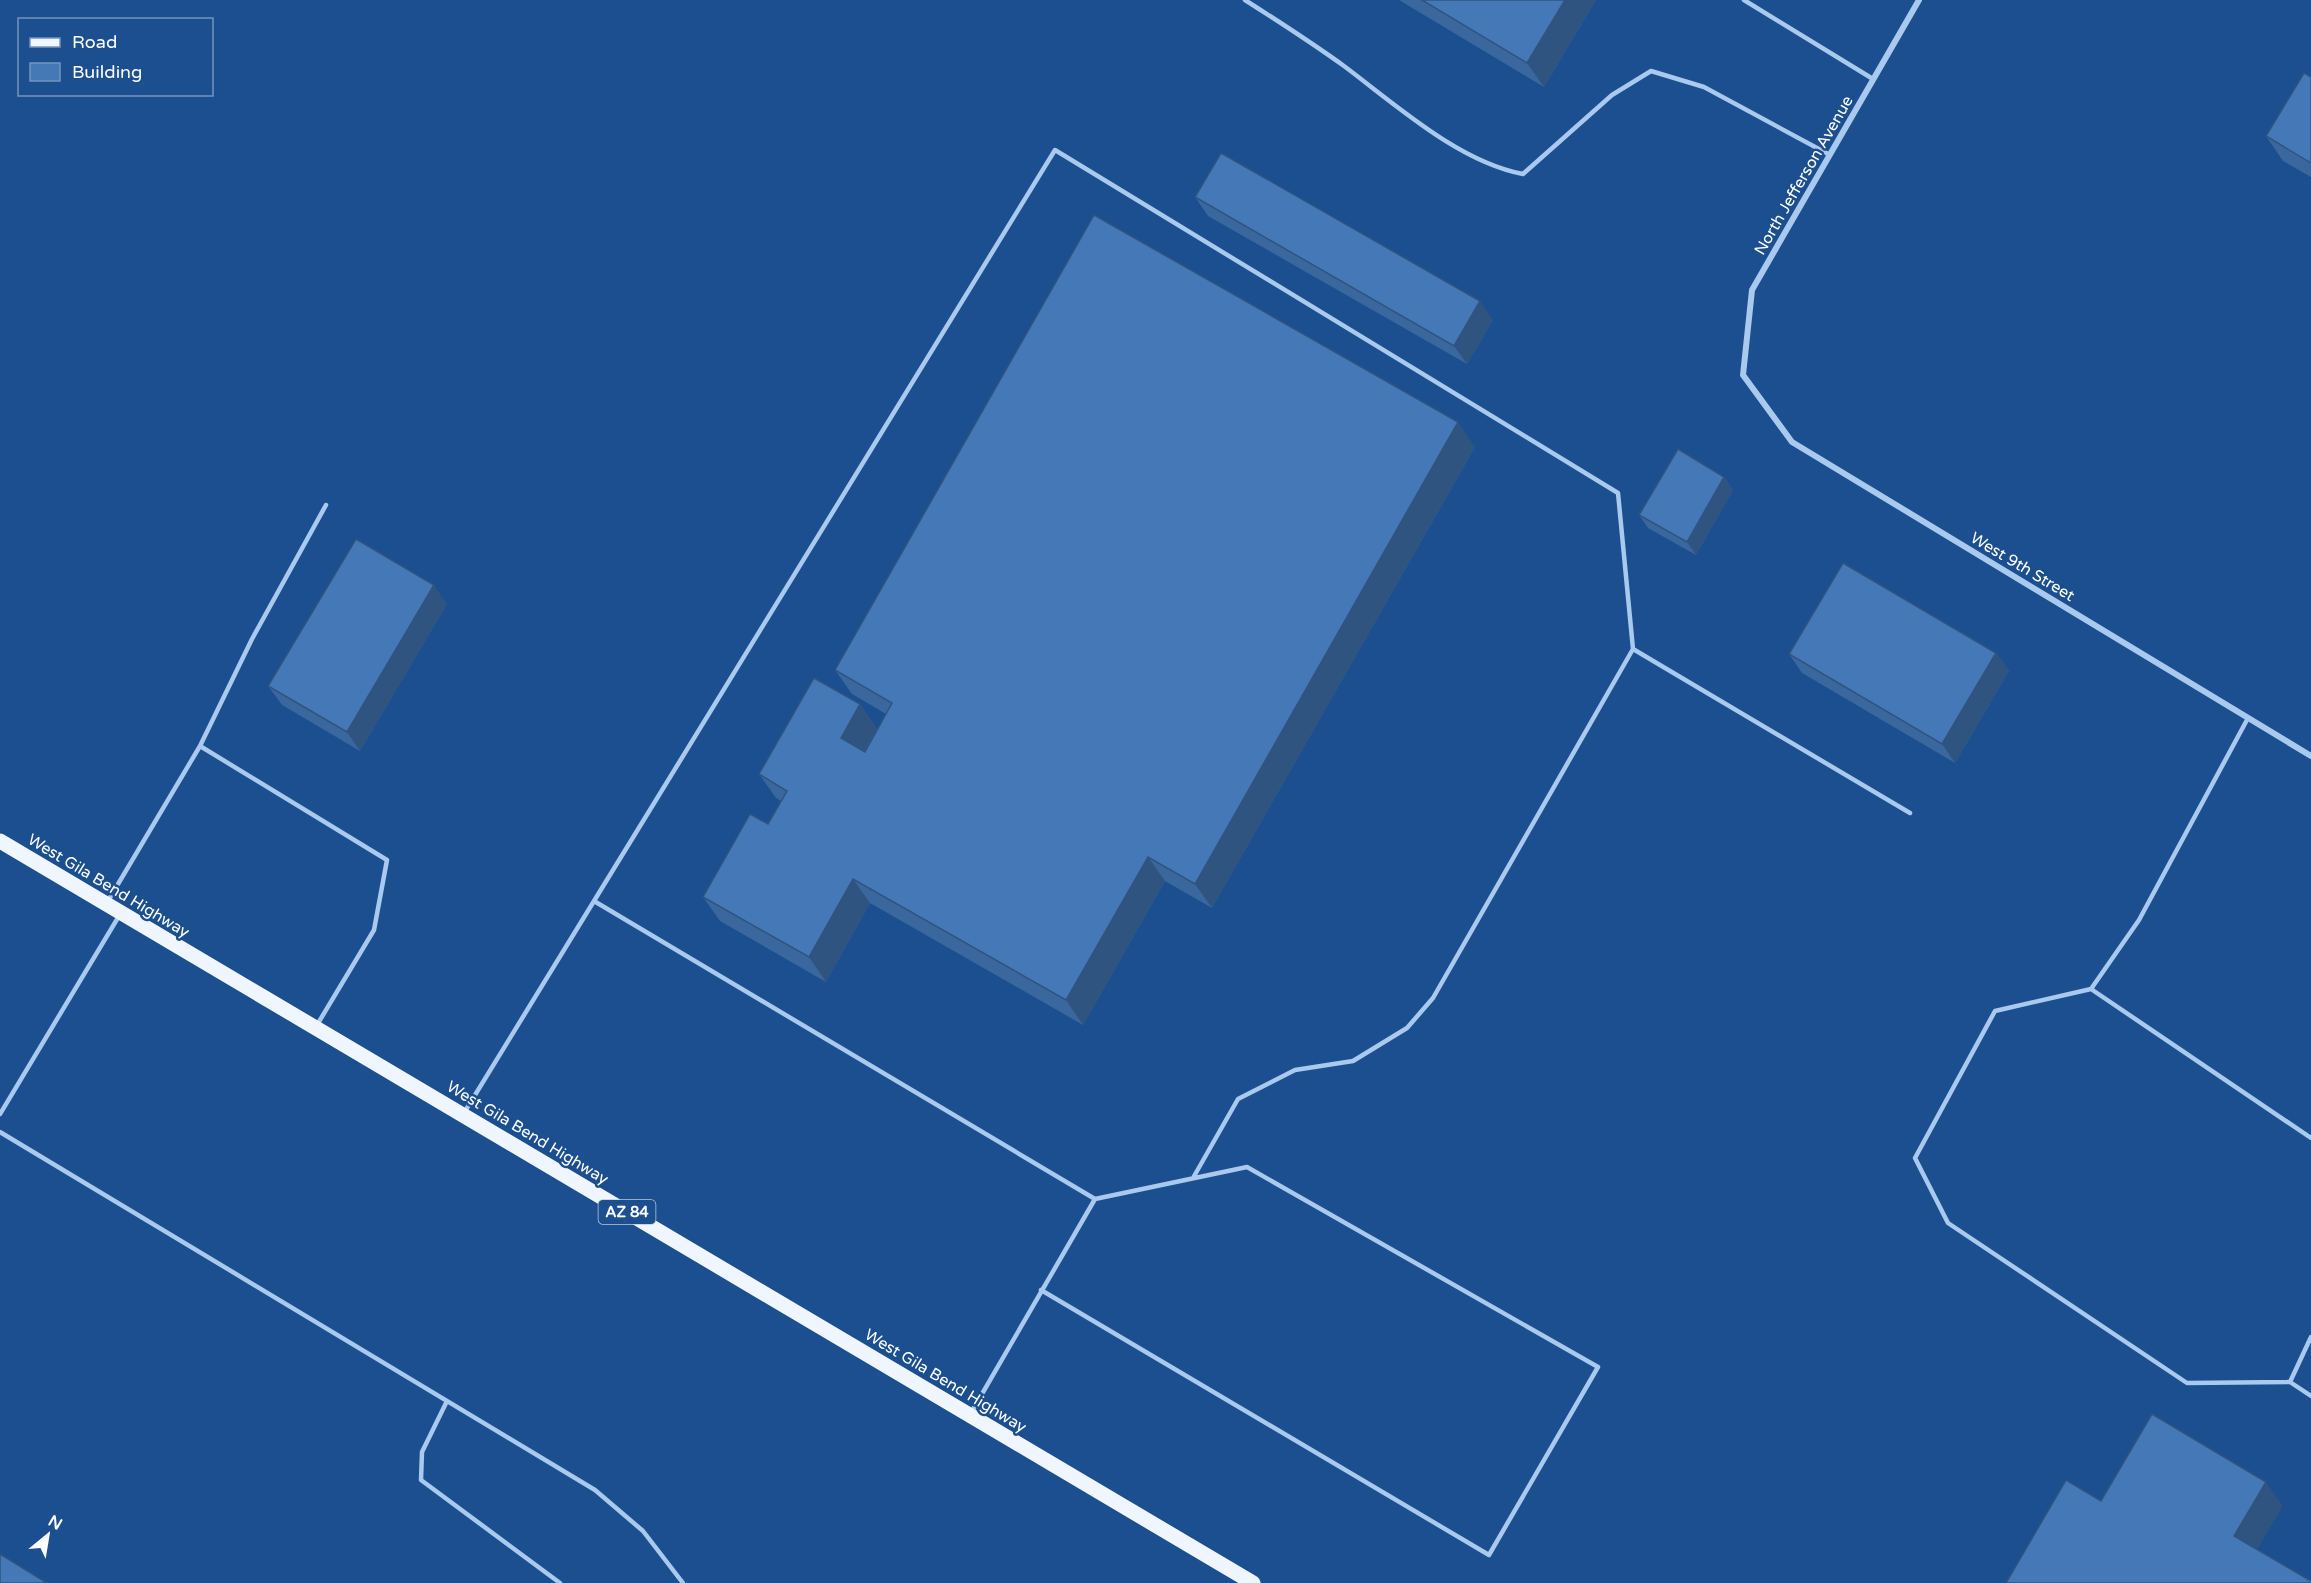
<svg xmlns="http://www.w3.org/2000/svg" width="2311" height="1583" font-family="'Varela Round',sans-serif">
<rect width="100%" height="100%" fill="#1b4f8f"/>
<g fill="none" stroke-linecap="round" stroke-linejoin="round">
<path stroke="#a9c9ee" stroke-width="4.5" d="M1245 0C1278 21 1312 43 1344 66 1396 105 1459 162 1523 174L1612 95 1651 71 1704 87 1830 155
M1744 0 1873 79
M2248 718 2139 920 2091 989 1995 1011 1915 1158 1948 1223 2187 1383 2290 1382 2311 1396
M200 746 252 639 326 505
M108 901 200 746 387 860 374 930 317 1025
M594 901 1055 150 1618 493 1633 649 1910 813
M2091 989 2311 1138
M464 1113 594 901 1095 1199 971 1413
M0 1114 119 916
M0 1132 595 1490 643 1531 683 1583
M1193 1178 1238 1099 1295 1070 1353 1061 1407 1028 1433 998 1633 649
M1041 1290 1489 1555 1598 1367 1247 1167 1095 1199
M2290 1382 2311 1337
M447 1401 422 1452 421 1480 560 1583"/>
<path stroke="#a9c9ee" stroke-width="6" d="M1919 0 1752 290 1743 375 1792 442 2311 756"/>
<path stroke="#f0f6ff" stroke-width="15" d="M0 841 1253 1583"/>
</g>
<path fill="#3a679d" d="M1399 0H1596L1544 87Z
M2311 77V177L2283 161 2266 136Z
M1195 197 1493 320 1467 364 1208 216Z
M1475 447 1212 908 1165 881 1083 1025 870 903 826 982 720 921 703 897 768 824 781 801 776 798 759 774 860 704 877 729 865 752 886 714 852 694 835 670Z
M1724 477 1733 490 1696 555 1648 528 1639 515Z
M447 604 360 751 282 705 268 686Z
M1996 653 2009 671 1955 763 1802 673 1789 654Z"/>
<path fill="#305480" d="M1565 0H1596L1544 87 1527 63Z
M1480 301 1493 320 1467 364 1454 346Z
M1458 422 1475 447 1212 908 1195 884Z
M1724 477 1733 490 1696 555 1687 542Z
M434 585 447 604 360 751 347 732Z
M1996 653 2009 671 1955 763 1942 744Z
M860 704 877 729 858 762 841 738Z
M1148 857 1165 881 1083 1025 1066 1000Z
M853 879 870 903 826 982 809 957Z
M2266 1482 2283 1506 2251 1560 2234 1536Z"/>
<path fill="#4478b7" stroke="#305480" stroke-width="1.5" d="M1422 0H1565L1527 63Z
M2304 73 2311 77V163L2266 136Z
M1221 153 1480 301 1454 346 1195 197Z
M1094 215 1458 422 1195 884 1148 857 1066 1000 853 879 809 957 703 897 750 814 768 824 787 791 759 774 814 678 860 704 841 738 865 752 892 703 835 670Z
M1678 449 1724 477 1687 542 1639 515Z
M356 539 434 585 347 732 268 686Z
M1843 563 1996 653 1942 744 1789 654Z
M2152 1414 2266 1482 2234 1536 2311 1581V1583H2006L2066 1480 2101 1501Z
M0 1554 47 1583H0Z"/>
<g text-anchor="middle" stroke-width="5" stroke-linejoin="round" paint-order="stroke">
<rect fill="#1b4f8f" stroke="#bbcadd" stroke-width="1.5" x="598.5" y="1200" width="57" height="24" rx="4.5"/>
<g font-size="15" font-weight="bold" fill="#fff">
<text x="627" y="1217">AZ 84</text>
</g>
<g font-size="16" fill="#fff" stroke="#1b4f8f">
<text transform="translate(1803 175) rotate(-60)" y="6">North Jefferson Avenue</text>
<text transform="translate(2023 566) rotate(31)" y="6">West 9th Street</text>
<text transform="translate(109 885) rotate(31)" y="6">West Gila Bend Highway</text>
<text transform="translate(528 1132) rotate(31)" y="6">West Gila Bend Highway</text>
<text transform="translate(946 1380) rotate(31)" y="6">West Gila Bend Highway</text>
</g>
</g>
<rect x="18" y="18" width="195" height="78" fill="#1b4f8f" stroke="#7695bc" stroke-width="1.5"/>
<rect x="30" y="38" width="30" height="9" fill="#f0f6ff" stroke="#7695bc" stroke-width="1.5"/>
<text x="72" y="48" font-size="18" fill="#ffffff">Road</text>
<rect x="30" y="63" width="30" height="18" fill="#4478b7" stroke="#7695bc" stroke-width="1.5"/>
<text x="72" y="78" font-size="18" fill="#ffffff">Building</text>
<g transform="translate(48 1535) rotate(30)" stroke="#1b4f8f" stroke-width="4.5" paint-order="stroke">
<path d="M0-4.5L10 22L0 15L-10 22Z" fill="#ffffff"/>
<text y="-9" font-size="16" font-weight="bold" text-anchor="middle" fill="#ffffff">N</text>
</g>
</svg>
